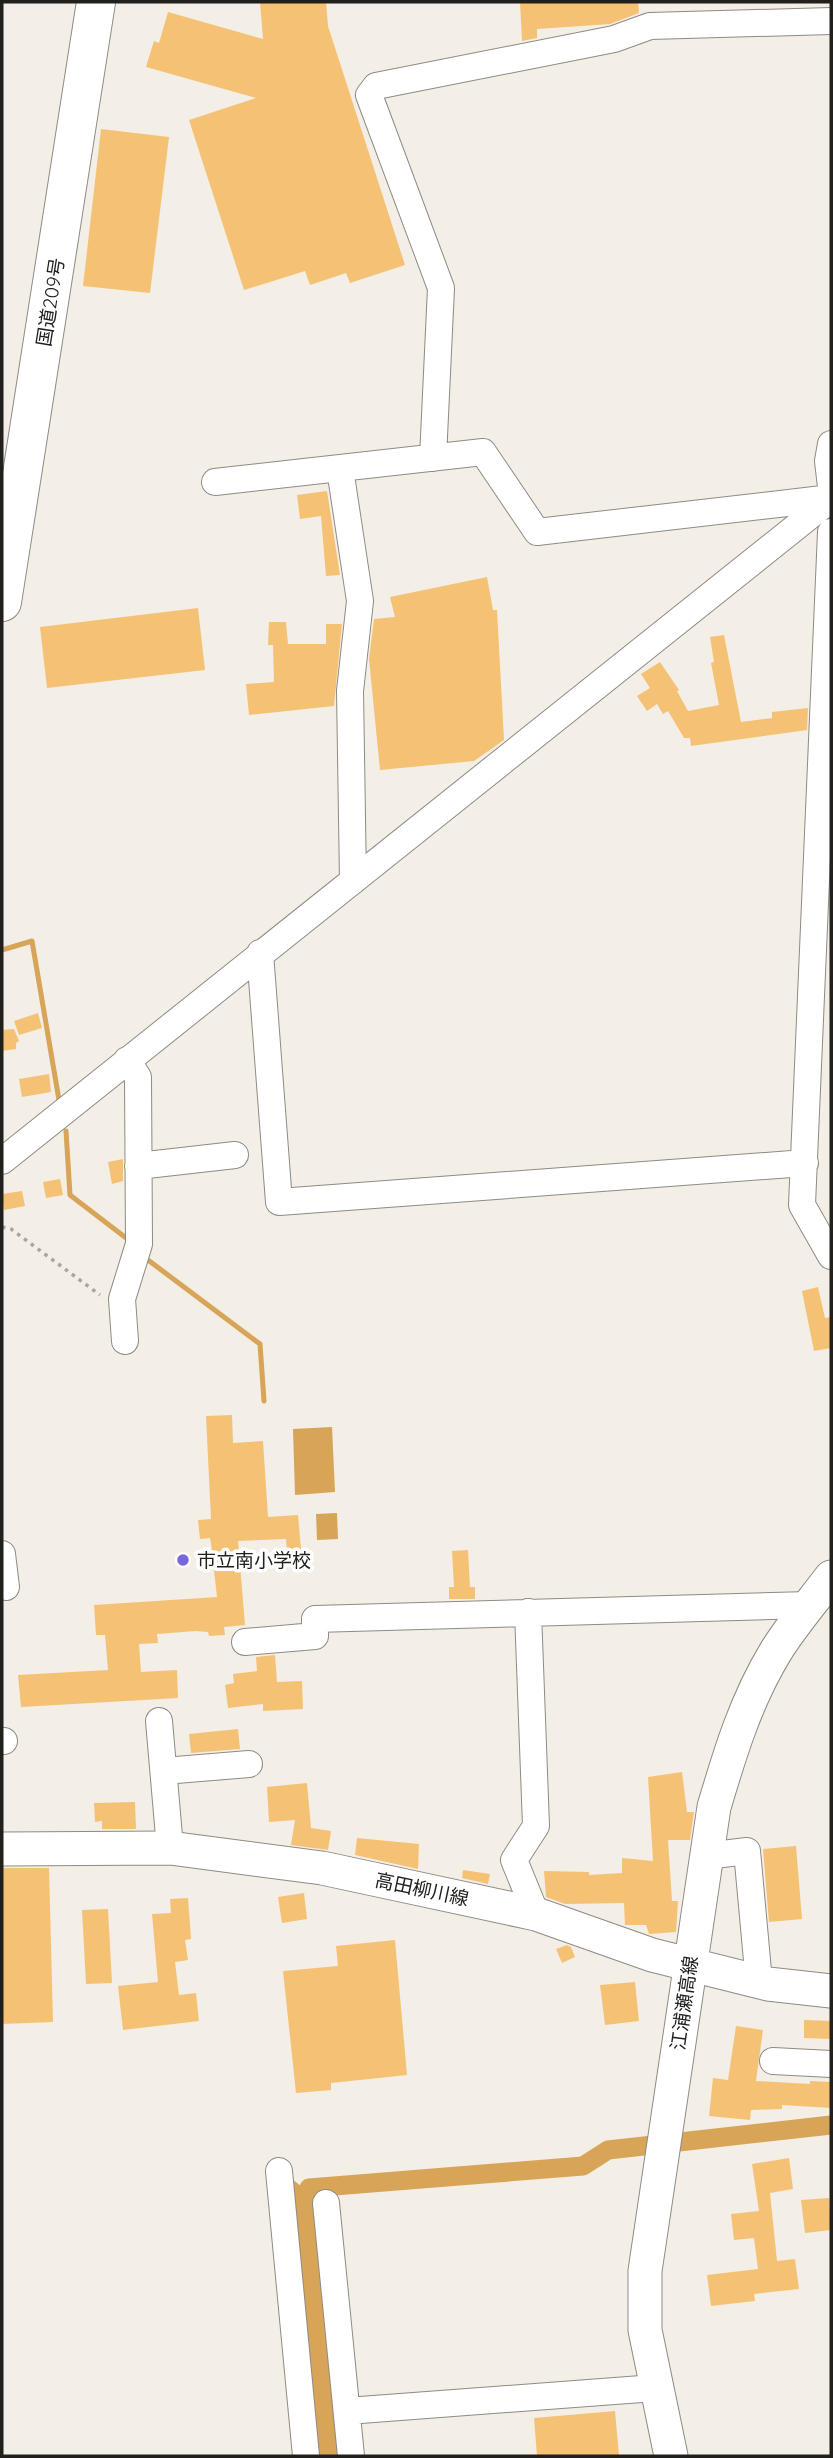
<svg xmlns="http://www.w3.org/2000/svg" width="833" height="2458" font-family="Quicksand,'Noto Sans JP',sans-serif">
<rect width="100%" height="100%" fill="#f3eee6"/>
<path fill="#d7a458" d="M332 1427 335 1492 295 1495 293 1429Z
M337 1513 338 1539 317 1540 316 1514Z
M291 2178 319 2201 343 2456H317Z"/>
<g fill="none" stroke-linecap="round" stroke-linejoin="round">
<path stroke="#d7a458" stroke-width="5" d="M2 950 32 941 59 1100
M66 1131 70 1195 130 1241
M144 1257 260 1344 264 1401"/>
<path stroke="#d7a458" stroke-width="19" d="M312 2218 309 2188 583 2166 608 2150 831 2125"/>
</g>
<path fill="#f5c275" d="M260 2H326L328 26 405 265 350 283 346 273 310 285 305 271 244 290 189 120 256 98 146 67 154 41 159 43 168 12 263 39Z
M520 2H638L639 13 610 24 537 29V38L522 41Z
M101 129 169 137 150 293 83 286Z
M327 491 340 575 326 576 321 516 300 519 297 495Z
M487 577 493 610H497L504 740 474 761 380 770 369 659 374 619 395 617 390 597Z
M198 608 205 670 47 688 40 627Z
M269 622H286L288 644H326V624H342L334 706 249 715 246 684 274 682 273 645H268Z
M724 635 741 722 772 718V712L808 708 807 730 691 746 690 738H684L668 711 663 714 657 704 647 711 637 696 650 688 641 674 660 662 679 690 677 691 688 711 719 705 711 663 714 662 710 637Z
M38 1013 42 1028 19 1035 14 1021Z
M14 1029 19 1041 16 1043V1049L2 1051V1030Z
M49 1074 51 1092 22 1097 19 1079Z
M123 1159V1181L112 1184 108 1162Z
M60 1179 63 1195 46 1198 43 1182Z
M22 1191 25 1206 4 1210 2 1194Z
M818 1287 825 1318 831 1317V1348L814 1351 802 1291Z
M232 1415 233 1443 263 1441 268 1517 298 1515 301 1549 308 1548 309 1563 288 1564 286 1539 238 1541 245 1625 224 1627 225 1635 209 1636 208 1632 196 1631 157 1634 158 1643 139 1644 141 1672 177 1670 178 1698 21 1707 18 1675 108 1670 105 1635H96L94 1605 217 1597 211 1543 210 1538 200 1539 198 1520 211 1519 206 1416Z
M468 1550 470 1587H475V1599H449V1587H454L452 1551Z
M275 1655 277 1682 302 1681 303 1709 263 1711V1704L228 1708 225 1685 234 1683 233 1674 257 1671 256 1657Z
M238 1729 240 1749 191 1753 189 1734Z
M682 1772 687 1812H694L690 1840H668L672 1901H678L676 1932 649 1934 646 1925H625L624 1903 565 1904 546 1897 544 1871 589 1872V1875L622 1873V1858L653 1861 648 1777Z
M307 1783 311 1828 331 1831 328 1850 291 1845 295 1820 269 1822 267 1787Z
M135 1802 136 1829H102V1821L95 1822 94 1803Z
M357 1838 419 1844 418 1869 355 1855Z
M796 1846 802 1919 769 1922 763 1849Z
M2 1868H49L53 2022 2 2024Z
M463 1870 490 1874 488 1884 462 1878Z
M304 1893 307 1919 282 1923 278 1897Z
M188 1898 191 1939 185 1940 188 1960 175 1962 179 1995 196 1993 199 2021 123 2030 118 1986 158 1982 152 1914 171 1913 170 1899Z
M108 1909 112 1983 86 1984 82 1910Z
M395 1940 407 2075 331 2083V2090L296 2093 283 1971 338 1966 336 1946Z
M567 1945 571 1947 575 1957 562 1963 556 1949Z
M635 1982 639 2021 605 2025 600 1985Z
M804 2020 831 2021V2039L804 2038Z
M736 2026 763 2030 756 2081 810 2084V2081L831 2082V2108L782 2105V2109L751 2110 750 2120 709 2116 713 2078 728 2080Z
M789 2158 793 2189 770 2193 777 2261 795 2259 799 2289 754 2294 755 2301 711 2306 707 2275 758 2269 754 2238 734 2240 731 2214 759 2211 752 2164Z
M829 2198 831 2230 805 2233 801 2200Z
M615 2411 619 2456H537L534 2418Z"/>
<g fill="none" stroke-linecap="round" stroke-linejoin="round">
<defs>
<path id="minor" d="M831 444 828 461 831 487
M433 458 441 288 369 95 376 86 614 39 650 26 831 21
M340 469 360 601 350 691 353 881
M215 482 483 452 537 532 831 498
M831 532 802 1205 831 1256
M260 953 279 1202 805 1163
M2 1161 831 499
M138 1166 235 1155
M125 1341 122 1299 139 1244 138 1077 127 1060
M2 1554 6 1587
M528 1612 536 1826 514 1860 536 1914
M245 1642 315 1636V1619L810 1605
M159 1721 170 1848
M2 1741H4
M164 1771 249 1764
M706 1856 747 1851 759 1982
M773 2061 831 2064
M279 2171 306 2456
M326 2203 351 2456
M347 2411 655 2388"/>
<path id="major" d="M2 1849 170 1848 322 1868 536 1914 652 1955 768 1984 831 1991
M671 2456 645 2330V2271L714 1807C730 1753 746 1700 776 1651 792 1625 813 1601 831 1577"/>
<path id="highway" d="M2 602 96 2"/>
</defs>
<use href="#minor" stroke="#8f8a83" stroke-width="28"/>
<use href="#major" stroke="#8f8a83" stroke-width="35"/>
<use href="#highway" stroke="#8f8a83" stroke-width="40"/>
<path stroke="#a9a59f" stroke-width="3.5" stroke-dasharray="3.5 5" stroke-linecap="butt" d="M2 1227 11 1229 100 1295"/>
<use href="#minor" stroke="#fff" stroke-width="26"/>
<use href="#major" stroke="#fff" stroke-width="33"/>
<use href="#highway" stroke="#fff" stroke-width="38"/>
</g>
<circle fill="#7866e1" stroke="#fff" stroke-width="2.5" cx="183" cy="1560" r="7"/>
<g text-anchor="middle" stroke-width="7" stroke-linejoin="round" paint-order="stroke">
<g font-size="19" fill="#22201d" stroke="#fff">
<text transform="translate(50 302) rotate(-81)" y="7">国道209号</text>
<text transform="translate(422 1889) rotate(12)" y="7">高田柳川線</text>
<text transform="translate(684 2003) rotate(-82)" y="7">江浦瀬高線</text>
</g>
<g font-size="19" fill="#22201d" stroke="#fff" text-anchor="start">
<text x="197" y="1567">市立南小学校</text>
</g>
</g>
<rect width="833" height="2458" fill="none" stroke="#22201d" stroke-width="7"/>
</svg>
